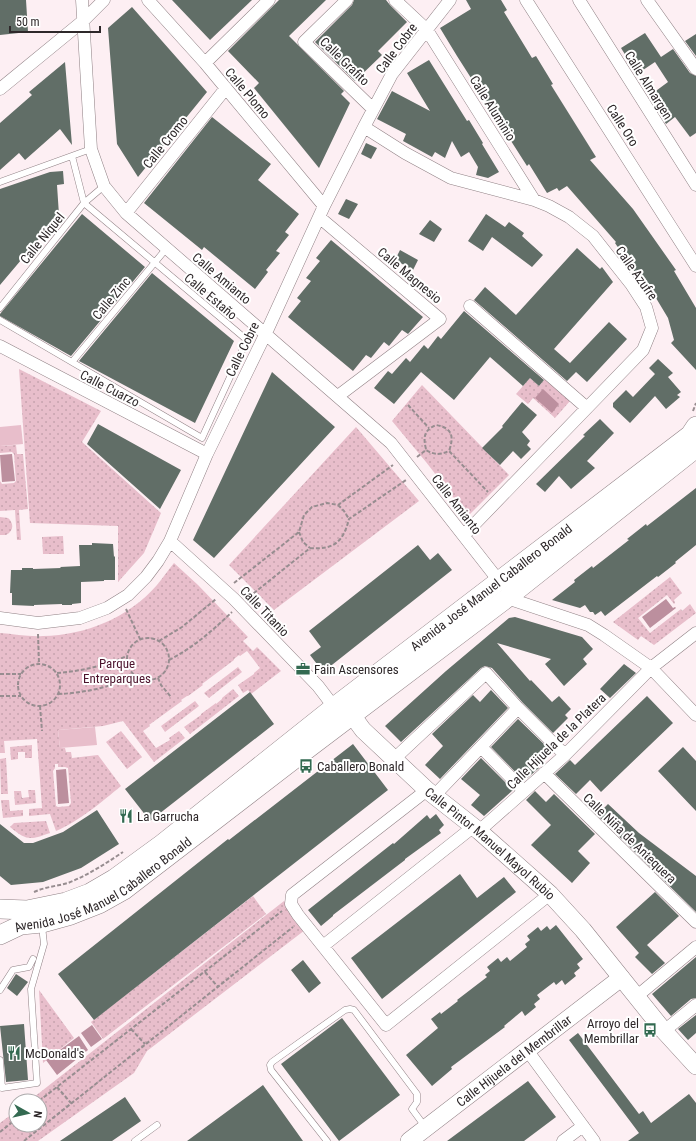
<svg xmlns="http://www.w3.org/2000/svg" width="696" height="1141" font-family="'Roboto Condensed',sans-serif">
<defs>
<pattern id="green-dots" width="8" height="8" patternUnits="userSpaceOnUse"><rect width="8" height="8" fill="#e8becb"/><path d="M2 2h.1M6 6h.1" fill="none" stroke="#c7a3ae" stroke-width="1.8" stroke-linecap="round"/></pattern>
</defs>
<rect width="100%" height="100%" fill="#fdeff3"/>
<path fill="url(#green-dots)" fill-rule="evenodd" d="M19 369 101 411 82 442 161 513 144 553 118 582V526L30 523Z
M530 378 539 386 545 379 570 401 555 418 533 398 528 404 516 394Z
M422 385 509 475 468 516 426 462 392 421Z
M356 427 419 501 274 610 229 565Z
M16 445 17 454H23L28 509 19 510 21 540H17L15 510 0 511V481L2 484 14 483 16 481 14 454 12 452 0 453V446Z
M0 517 8 518C14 523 14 531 6 535H0Z
M63 536 64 554H43L42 537Z
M174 563 198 585 248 637 243 641 253 651 257 647 281 671 251 694 248 690 243 693 238 685 254 674V673L260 668 247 651 240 656 239 655 234 659V660L202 684 203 685 188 696H187L181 700 182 701 149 725 150 726 143 731 156 748 170 740 169 738 179 731 185 738 154 762 123 721 103 726 58 730 60 748H65L66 752H71L72 758 98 755 121 786C103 801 78 822 56 831L50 814 29 816V809L42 808 37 739 4 741 5 753H0V633C14 634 29 637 43 636 86 635 128 618 157 585 163 578 168 570 174 563ZM55 764H58V767H65L68 768 71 803 69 806 58 807 56 806 53 771 55 768Z
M670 577 682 593 674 600 675 603 674 604 667 595 638 618 650 633 681 609 682 611 690 604 696 613 654 645 641 636 638 640 613 622Z
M238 667 242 672 209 698 204 693Z
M233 689 239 696 190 734 184 727 201 715V714L216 703V704L222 699V698Z
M195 701 199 706 165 732 161 726Z
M121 731 142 757 127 769 106 742Z
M32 745V758H25V752H18V759L11 760 10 747Z
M6 758 8 794H1L0 759Z
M28 790H35L36 803 15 805 14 791H21L22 798 29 797Z
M1 800H9L10 811 23 810V816L3 818Z
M46 821 50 833C30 840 27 841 10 827L14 823Z
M253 896 266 914 103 1039 91 1022Z
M284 901 305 930 147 1051 134 1073 38 1141H0V1123L16 1111V1125H40V1101H29Z
M39 990 74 1038 43 1063Z"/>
<path fill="#e8becb" d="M21 425 23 444 0 446V427Z
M95 727 97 745 60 748 58 730Z"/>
<path fill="#bc8f9e" d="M543 389 559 404 552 413 535 398Z
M12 454 15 481 2 482 0 455Z
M666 599 673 608 675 607 676 608 650 628 642 617Z
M66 769 69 803 58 804 56 770Z
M92 1025 102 1039 91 1047 81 1033Z
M79 1036 88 1050 57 1075 46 1060Z"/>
<path fill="#616e67" d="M0 0H26L28 32 0 35Z
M172 0H252L210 40Z
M279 0H326L289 36 344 91 341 94 350 103 319 168 254 88 259 83 228 51Z
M354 0H386L390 5 407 22 378 51 382 55 355 81 315 42 352 5Z
M466 0H501L507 10 504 12 532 58 536 56 553 84 551 85 596 157 590 160 633 209 676 270 674 271 696 308V370L671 343 674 340 668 318 650 288 647 290 615 243 616 242 567 186 559 191 557 188 547 193 529 164 527 166 457 56 440 28 471 9Z
M132 7 207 92 138 177 117 144 108 28Z
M645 33 661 57 673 49 690 73 696 76V133L690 137 675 117 666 124 649 96 668 82 655 62 643 70 639 66 634 69 621 48Z
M696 34V56L685 41Z
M429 60 467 121 469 120 483 143 482 144 499 172 488 178 476 175 478 167 469 152 461 157 452 141 445 158 435 152 432 157 403 141 406 134 377 119 392 91 430 111 407 73Z
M65 62 72 145 60 129 25 160 19 153 0 170V123L32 95 29 92Z
M212 117 271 164 258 180 299 214 285 232 289 235 276 251 280 253 266 270 268 272 255 289 204 247 202 250 144 203Z
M366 143 377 148 371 159 361 154Z
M63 171 64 184 57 185 59 215 0 285V189L50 172Z
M346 199 358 204 349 219 338 214Z
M82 214 145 267 71 356 0 316V314Z
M486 214 505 227 509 222 524 233 522 236 543 255 532 267 492 237 483 251 468 241Z
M430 220 442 229 434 242 419 234Z
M331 240 423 317 408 334 402 330 389 346 384 342 371 358 366 355 353 371 288 317 301 301 297 298 311 281 306 278 320 261 316 258Z
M577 248 600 269 602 267 613 282 554 349 570 363 609 322 627 339 587 382 576 372 567 381 474 300 485 287 516 315Z
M400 250 418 260 413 270 395 260Z
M152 273 234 341 195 423 79 361Z
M464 311 544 380 539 386 530 378 523 386 490 357 454 400 421 372 394 404 374 388 388 371 392 374 406 358 410 362 424 345 428 349 438 336 441 339Z
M658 359 673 373 668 377 681 392 677 395 680 397 666 409 655 396 630 423 613 407V403L626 390 633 397 655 374 649 368Z
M272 372 335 427 214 558 193 540Z
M522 402 537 415 522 432 530 441 527 445 531 449 521 459 513 451 500 465 482 448 503 427 502 426Z
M600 419 614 433 587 461 595 468 571 489 559 476 545 492 536 484 585 436 583 435Z
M98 424 181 470 160 509 87 444Z
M696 488V545L675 562 676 563 658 577 657 576 605 616 601 611 595 615 593 612H590L585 605 580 608 552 600 575 582 574 580 592 566 593 568 629 540 627 539 646 524 647 526Z
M92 543 113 544 114 557 115 556V580H104V581L81 582V603L72 604V605H62V604L34 605V606L12 605V593H10L11 570H22V568H33V569L61 568 60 567 80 566 79 545H92Z
M418 545 430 560 438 553 452 570 323 672 310 655 321 647 309 631Z
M515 617 582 637 593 649 583 659 587 664 564 686 545 664 551 659 497 643 530 681 531 680 552 702 559 696 571 709 565 715 568 718 553 733 523 703 492 668 485 666 481 668 401 742 385 726 446 671 509 618Z
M624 664 636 673 610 698 600 689Z
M491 690 508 708 440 779 425 765 443 746 432 734 473 695 480 702Z
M250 692 274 724 150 821 125 789Z
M647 696 673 723 601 792 590 780 576 794 555 774 570 760 575 765Z
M518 719 547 747 533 761 539 768 524 781 491 747Z
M353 744 388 790 94 1020 58 974 228 839 229 840Z
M683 747 696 761V811L658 771Z
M481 758 513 790 484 816 471 805 480 795 461 779Z
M535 791 546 802 554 794 595 834 578 851 590 863 572 883 531 845 551 825 526 800Z
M608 804 639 833 696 876V912L597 815Z
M97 810 119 844 81 868 43 882 11 885 0 876V824L24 843H33L63 832Z
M436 814 444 825 439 830 441 833 405 859V860L333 915V916L321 926 308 910 393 843 394 844 427 815 430 819Z
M460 874 477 898 504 877 516 892 382 999 351 958Z
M655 892 679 916 647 945 665 963 652 974 635 957 639 953 616 927Z
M556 925 583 959 577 964 580 968 574 973 576 976 565 985 562 980 556 985 554 982 537 995 540 999 534 1004 536 1007 525 1016 522 1011 504 1026 505 1027 451 1067 452 1069 432 1086 406 1055 438 1028 431 1019 440 1012 441 1014 458 1001 457 1000 487 977 485 975 490 971 487 967 498 958 501 962 507 957 510 961 527 947 525 944 530 940 527 936 538 927 541 931 547 926 550 930Z
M696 957V998L691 999 671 1016 652 994Z
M303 960 321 983 309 993 291 970Z
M16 974 28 982 17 996 7 988Z
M696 1015V1033L688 1040 678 1029Z
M342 1018 400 1095 339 1141 281 1064Z
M24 1024 28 1080 6 1082 0 1026Z
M578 1033 639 1114 643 1111 651 1123 689 1094 696 1103V1141H628L639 1133 569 1040Z
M528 1081 556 1117 524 1141H447Z
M263 1085 303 1141H187Z
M125 1097 141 1121 112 1141H60Z"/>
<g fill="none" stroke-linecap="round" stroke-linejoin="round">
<defs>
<path id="lane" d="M0 182 91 149
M0 308 84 203 104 186
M0 320 202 438 247 340 84 203 72 156
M72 362 166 249
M0 990 13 970 29 967 33 959
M0 1060 2 1088 37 1083 31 989 44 944 42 926
M135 1141 157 1125
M327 1141 271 1070 270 1065 272 1062 345 1010 350 1009 354 1010 417 1094V1102L412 1109 426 1128"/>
<path id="street" d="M82 0 91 149 104 186 126 213 391 443 499 581
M148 0 205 63 324 206
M347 0 304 42 373 109
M395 0 427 30 534 200
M526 0 696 266
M579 0 696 185
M647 0 696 69
M205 63 269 0
M0 89 83 21 104 0
M364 127 405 153 451 178 534 200 549 206 569 217 593 236 631 284 646 307 652 328 643 350 464 535
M126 213 226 88
M319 217 440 319 338 396
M470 306 587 408
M0 346 207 454
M170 541 234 599 318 686 334 707
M507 598 588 625 604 635 651 668 696 715
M0 618 38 623 80 618 107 608 128 595 146 577 158 561 170 541 207 454 266 333 324 206 364 127 392 74 450 0
M481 747 524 791
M394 759 486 673 518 708 565 755
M544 773 696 922
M427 790 292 895 291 904 298 915 386 1025 550 894
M434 796 518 708
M479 831 565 755 651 668 696 633
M323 946 473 827
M636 997 696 947
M664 1031 696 1005
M527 1050 594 1141
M563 1141 583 1126"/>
<g id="secondary">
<path id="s1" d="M352 715 363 730 427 790 479 831 550 894 583 930 664 1031 696 1066"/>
<path id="s2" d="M409 1141 621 978"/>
</g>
<g id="primary">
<path id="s3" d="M0 909 27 910 66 902 90 893 114 879 162 844 334 707 690 435 696 426"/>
<path id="s4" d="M0 935 21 925 42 923 71 915 99 904 124 890 310 747 507 598 696 448"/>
</g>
</defs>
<use href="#lane" stroke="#908185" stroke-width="7"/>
<use href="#street" stroke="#908185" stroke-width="13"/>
<use href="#secondary" stroke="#908185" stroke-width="18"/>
<use href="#primary" stroke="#908185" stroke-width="20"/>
<path stroke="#978d90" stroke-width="2" stroke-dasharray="4 2" stroke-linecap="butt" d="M408 405 429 428
M693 411 696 403
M426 449C423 437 424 430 436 425 453 428 454 437 449 451
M417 457 426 450C434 455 440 455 449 451L488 492
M338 505 344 511 349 519
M299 532 303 542 310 548
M234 583 299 532 304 515 312 507 327 503 338 505 393 465
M249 597 310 548C334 550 343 542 349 519L406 480
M126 609 140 639
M38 634 39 663
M127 659a21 21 0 1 1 42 0a21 21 0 1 1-42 0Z
M159 641 182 627 216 599
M169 660C193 648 213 630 232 612
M18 685a21 21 0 1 1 42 0a21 21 0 1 1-42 0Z
M57 673C81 671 104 666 127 656
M0 674H21
M158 678 161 685 171 697
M58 694C84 693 111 687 135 676
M0 696H21
M40 706 42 731
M34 892C45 887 57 886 68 883 88 875 105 864 123 852
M205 972 218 987
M131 1029 145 1044
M57 1087 71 1103
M39 1101 282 911
M0 1132 16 1119
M24 1141 293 927"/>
<use href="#lane" stroke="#fff" stroke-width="6"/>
<use href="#street" stroke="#fff" stroke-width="12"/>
<use href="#secondary" stroke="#fff" stroke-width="17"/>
<use href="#primary" stroke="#fff" stroke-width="19"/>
</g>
<defs>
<symbol id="office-bare" viewBox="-9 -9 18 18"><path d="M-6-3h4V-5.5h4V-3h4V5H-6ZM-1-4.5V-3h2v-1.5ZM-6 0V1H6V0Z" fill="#336a51" stroke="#fff" stroke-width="2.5" paint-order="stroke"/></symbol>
<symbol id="bus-bare" viewBox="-9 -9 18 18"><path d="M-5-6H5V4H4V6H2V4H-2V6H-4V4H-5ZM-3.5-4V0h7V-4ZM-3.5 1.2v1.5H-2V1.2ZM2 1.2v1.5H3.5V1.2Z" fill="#336a51" stroke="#fff" stroke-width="2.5" paint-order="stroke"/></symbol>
<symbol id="restaurant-bare" viewBox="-9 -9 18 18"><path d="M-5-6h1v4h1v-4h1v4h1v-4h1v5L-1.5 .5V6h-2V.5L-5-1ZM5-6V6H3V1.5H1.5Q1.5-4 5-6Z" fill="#336a51" stroke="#fff" stroke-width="2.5" paint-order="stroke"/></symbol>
</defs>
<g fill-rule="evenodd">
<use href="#office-bare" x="293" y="659" width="20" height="20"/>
<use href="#bus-bare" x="296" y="756" width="20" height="20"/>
<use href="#restaurant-bare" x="116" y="806" width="20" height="20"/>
<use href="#bus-bare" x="640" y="1020" width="20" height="20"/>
<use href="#restaurant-bare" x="4" y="1043" width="20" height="20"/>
</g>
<g text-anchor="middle" stroke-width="4" stroke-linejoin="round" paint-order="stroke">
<g font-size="13" fill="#2e282a" stroke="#fff">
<text transform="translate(396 48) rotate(-53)" y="5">Calle Cobre</text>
<text transform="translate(345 61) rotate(44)" y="5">Calle Grafito</text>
<text transform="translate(649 85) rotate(58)" y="5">Calle Almargen</text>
<text transform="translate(248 93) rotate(50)" y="5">Calle Plomo</text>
<text transform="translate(493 108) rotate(58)" y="5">Calle Aluminio</text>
<text transform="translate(623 125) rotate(57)" y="5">Calle Oro</text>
<text transform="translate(165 142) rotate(-51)" y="5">Calle Cromo</text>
<text transform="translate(42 238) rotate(-51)" y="5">Calle Níquel</text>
<text transform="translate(637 273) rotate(55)" y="5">Calle Azufre</text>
<text transform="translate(410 275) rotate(40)" y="5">Calle Magnesio</text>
<text transform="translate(222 278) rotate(40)" y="5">Calle Amianto</text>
<text transform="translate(211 296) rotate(40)" y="5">Calle Estaño</text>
<text transform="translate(111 298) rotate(-50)" y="5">Calle Zinc</text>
<text transform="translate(242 349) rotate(-64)" y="5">Calle Cobre</text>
<text transform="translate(110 388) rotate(27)" y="5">Calle Cuarzo</text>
<text transform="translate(457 504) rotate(52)" y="5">Calle Amianto</text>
<text dy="5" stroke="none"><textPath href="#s3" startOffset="597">Avenida José Manuel Caballero Bonald</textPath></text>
<text transform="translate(265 611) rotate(46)" y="5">Calle Titanio</text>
<text transform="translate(556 741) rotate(-44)" y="5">Calle Hijuela de la Platera</text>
<text transform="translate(630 838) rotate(44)" y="5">Calle Niña de Antequera</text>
<text dy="5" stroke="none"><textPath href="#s1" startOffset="189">Calle Pintor Manuel Mayol Rubio</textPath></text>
<text dy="5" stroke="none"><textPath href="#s4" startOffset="116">Avenida José Manuel Caballero Bonald</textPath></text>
<text dy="5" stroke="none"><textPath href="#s2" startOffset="132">Calle Hijuela del Membrillar</textPath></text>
</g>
<g font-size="13" fill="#4c142d" stroke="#fff">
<text x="117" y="668">Parque<tspan x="117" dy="15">Entreparques</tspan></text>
</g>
<g font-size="13" fill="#2e282a" stroke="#fff" text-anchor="start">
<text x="314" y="674">Fain Ascensores</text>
<text x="317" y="771">Caballero Bonald</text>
<text x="137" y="821">La Garrucha</text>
<text x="639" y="1028" text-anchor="end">Arroyo del<tspan x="639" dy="15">Membrillar</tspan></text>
<text x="25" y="1058">McDonald's</text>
</g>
</g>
<g transform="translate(28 1113) rotate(98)"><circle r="19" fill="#ffffff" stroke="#aba9aa"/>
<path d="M0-3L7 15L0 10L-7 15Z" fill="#336a51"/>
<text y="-6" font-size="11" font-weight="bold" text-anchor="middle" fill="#2e282a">N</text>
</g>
<path d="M10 26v6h90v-6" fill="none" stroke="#2e282a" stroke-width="2"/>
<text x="16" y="26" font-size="12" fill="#2e282a" stroke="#ffffff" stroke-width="3" paint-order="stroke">50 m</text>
</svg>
